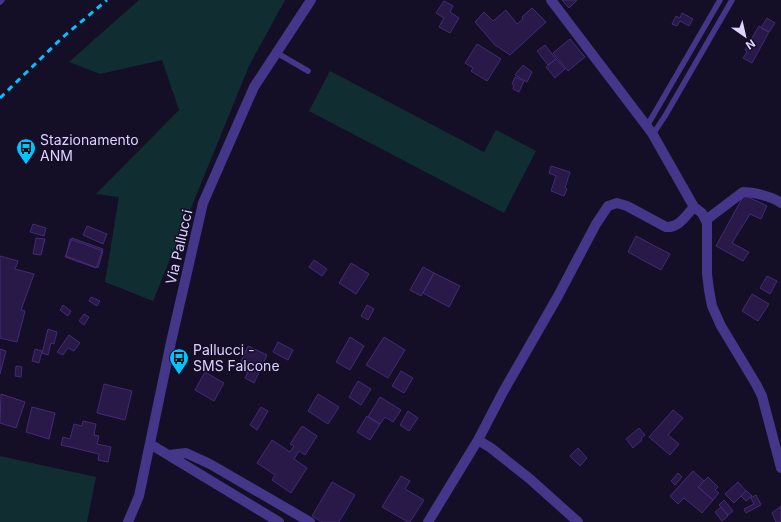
<svg xmlns="http://www.w3.org/2000/svg" width="781" height="522" font-family="Inter,sans-serif">
<rect width="100%" height="100%" fill="#150e27"/>
<path fill="#102e31" d="M139 0H285L249 66 153 301 105 282 119 197 96 194 179 110 162 60 100 74 69 62Z
M330 71 484 152 496 130 536 151 504 213 309 111Z
M0 456 96 477 87 522H0Z"/>
<path fill="#291949" stroke="#432a76" d="M562 0H577L569 8Z
M444 1 453 6 450 12 459 18 450 33 439 27 444 18 436 13Z
M532 8 546 22 510 55 495 45 475 22 484 12 493 21 506 10 517 24 523 19 522 17Z
M682 13 693 19 689 26 680 21 677 26 672 24 676 16 680 18Z
M767 18 775 23 769 32 761 28Z
M759 26 769 32 752 63 743 58 747 52 745 50Z
M570 39 585 57 568 71 553 53Z
M477 44 501 59 487 81 471 71 473 68 465 63Z
M545 45 556 59 548 65 537 51Z
M556 59 565 69 555 78 546 67Z
M523 65 532 72 527 82 515 75Z
M515 77 524 81 519 92 513 89 514 85 512 84Z
M551 166 570 172 565 188 567 189 564 196 551 191 556 176 549 173Z
M744 195 767 206 761 219 750 214 732 243 749 252 743 261 716 246Z
M33 224 46 228 44 236 30 232Z
M87 226 107 234 103 244 83 235Z
M636 236 670 254 661 270 628 252Z
M36 238 45 239 41 255 33 254Z
M72 238 103 249 96 268 65 257Z
M70 239 103 251 98 268 66 256Z
M0 256 18 261 15 269 34 274 21 310 25 311 17 342 0 338Z
M314 260 327 269 322 276 309 267Z
M351 263 369 274 356 294 339 283Z
M423 267 434 273 421 296 410 290Z
M434 273 460 286 449 307 423 293Z
M767 276 777 281 770 294 760 288Z
M752 294 769 304 758 321 742 311Z
M91 297 100 301 97 306 89 301Z
M63 305 71 311 68 316 60 310Z
M367 305 374 309 368 320 361 316Z
M84 314 89 317 84 325 79 321Z
M48 329 57 332 54 344 51 343 48 355 42 353Z
M69 335 80 343 74 351 68 348 63 355 57 352Z
M350 337 364 346 350 370 336 362Z
M384 337 405 350 388 378 366 365Z
M278 342 293 350 288 360 273 352Z
M248 346 267 355 254 383 245 378 248 372 238 368Z
M0 349 6 351 0 374Z
M35 349 42 351 39 363 32 361Z
M16 366 22 367 21 377 15 376Z
M401 371 413 378 404 393 392 386Z
M205 372 224 383 214 401 195 390Z
M358 381 371 389 361 405 349 397Z
M104 384 132 391 125 420 97 413Z
M1 394 25 402 16 428 0 423Z
M318 394 339 407 328 424 308 411Z
M380 397 401 410 393 422 385 417 380 424 368 417Z
M32 407 55 413 49 439 26 432Z
M261 407 268 411 257 430 250 425Z
M673 410 683 418 668 435 679 444 670 455 649 437Z
M408 411 418 418 409 431 400 425Z
M367 416 380 424 370 440 357 432Z
M83 421 96 424 94 435 99 436 97 444 111 447 108 462 98 460 99 454 61 445 63 437 70 439 74 424 82 426Z
M302 426 317 436 305 455 299 451 294 459 307 468 291 493 272 480 275 475 257 463 272 440 290 452 294 446 290 444Z
M639 428 645 435 641 438 642 440 633 448 626 439Z
M578 448 587 458 580 466 570 456Z
M693 471 704 481 698 487 713 500 702 513 684 498 678 504 670 496Z
M678 473 682 477 675 485 671 481Z
M401 476 410 481 405 489 424 500 410 522H408L382 507Z
M708 477 718 487 715 490 719 493 713 500 698 487Z
M332 482 355 495 339 522H322L312 516Z
M738 482 746 491 734 503 725 494Z
M746 491H747L752 496 746 501 741 496Z
M756 495 761 505 746 513 744 509 754 504 751 498Z
M724 500 733 511 728 515 719 505Z
M781 506V522H776L772 513Z
M721 507 728 516 722 521 715 512Z"/>
<g fill="none" stroke-linecap="round" stroke-linejoin="round">
<path stroke="#443688" stroke-width="5.5" d="M0 2 2 0
M277 53 308 71
M647 126 720 0
M653 134 665 116 732 0"/>
<path stroke="#443688" stroke-width="10" d="M694 207 702 213 707 223V274L709 290 712 306 721 326 756 384 762 396 781 468
M706 220 743 192C753 192 774 197 781 203
M478 440 491 448 530 479 578 522
M150 444 279 522
M169 455 186 453 210 464 310 522
M428 522 478 440 503 392 558 296 596 224 608 206 617 203 627 206 666 227C679 228 685 216 694 207L652 133 551 0"/>
<path stroke="#443688" stroke-width="10" d="M128 522 139 496 171 342 203 203 254 87 311 0"/>
<path stroke="#00c3ff" stroke-width="3" stroke-dasharray="6 5" stroke-linecap="butt" d="M0 98 63 37 107 0"/>
</g>
<defs>
<symbol id="bus-pin" viewBox="-11 -11 22 30"><path d="M0 17L-7.5 6A9.5 9.5 0 1 1 7.5 6Z" fill="#00c3ff" stroke="#150e27"/><path d="M-5-6H5V4H4V6H2V4H-2V6H-4V4H-5ZM-3.5-4V0h7V-4ZM-3.5 1.2v1.5H-2V1.2ZM2 1.2v1.5H3.5V1.2Z" fill="#111"/></symbol>
</defs>
<g fill-rule="evenodd">
<use href="#bus-pin" x="15" y="137" width="22" height="30"/>
<use href="#bus-pin" x="168" y="347" width="22" height="30"/>
</g>
<g text-anchor="middle" stroke-width="3" stroke-linejoin="round" paint-order="stroke">
<g font-size="14" fill="#ded4ff" stroke="#150e27" text-anchor="start">
<text x="40" y="145">Stazionamento<tspan x="40" dy="16">ANM</tspan></text>
<text x="193" y="355">Pallucci -<tspan x="193" dy="16">SMS Falcone</tspan></text>
</g>
<g font-size="14" fill="#ded4ff" stroke="#150e27">
<text transform="translate(179 247) rotate(-77)" y="5">Via Pallucci</text>
</g>
</g>
<g transform="translate(745 36) rotate(146)" stroke="#150e27" stroke-width="3" paint-order="stroke">
<path d="M0-3L7 15L0 10L-7 15Z" fill="#ded4ff"/>
<text y="-6" font-size="11" font-weight="bold" text-anchor="middle" fill="#ded4ff">N</text>
</g>
</svg>
